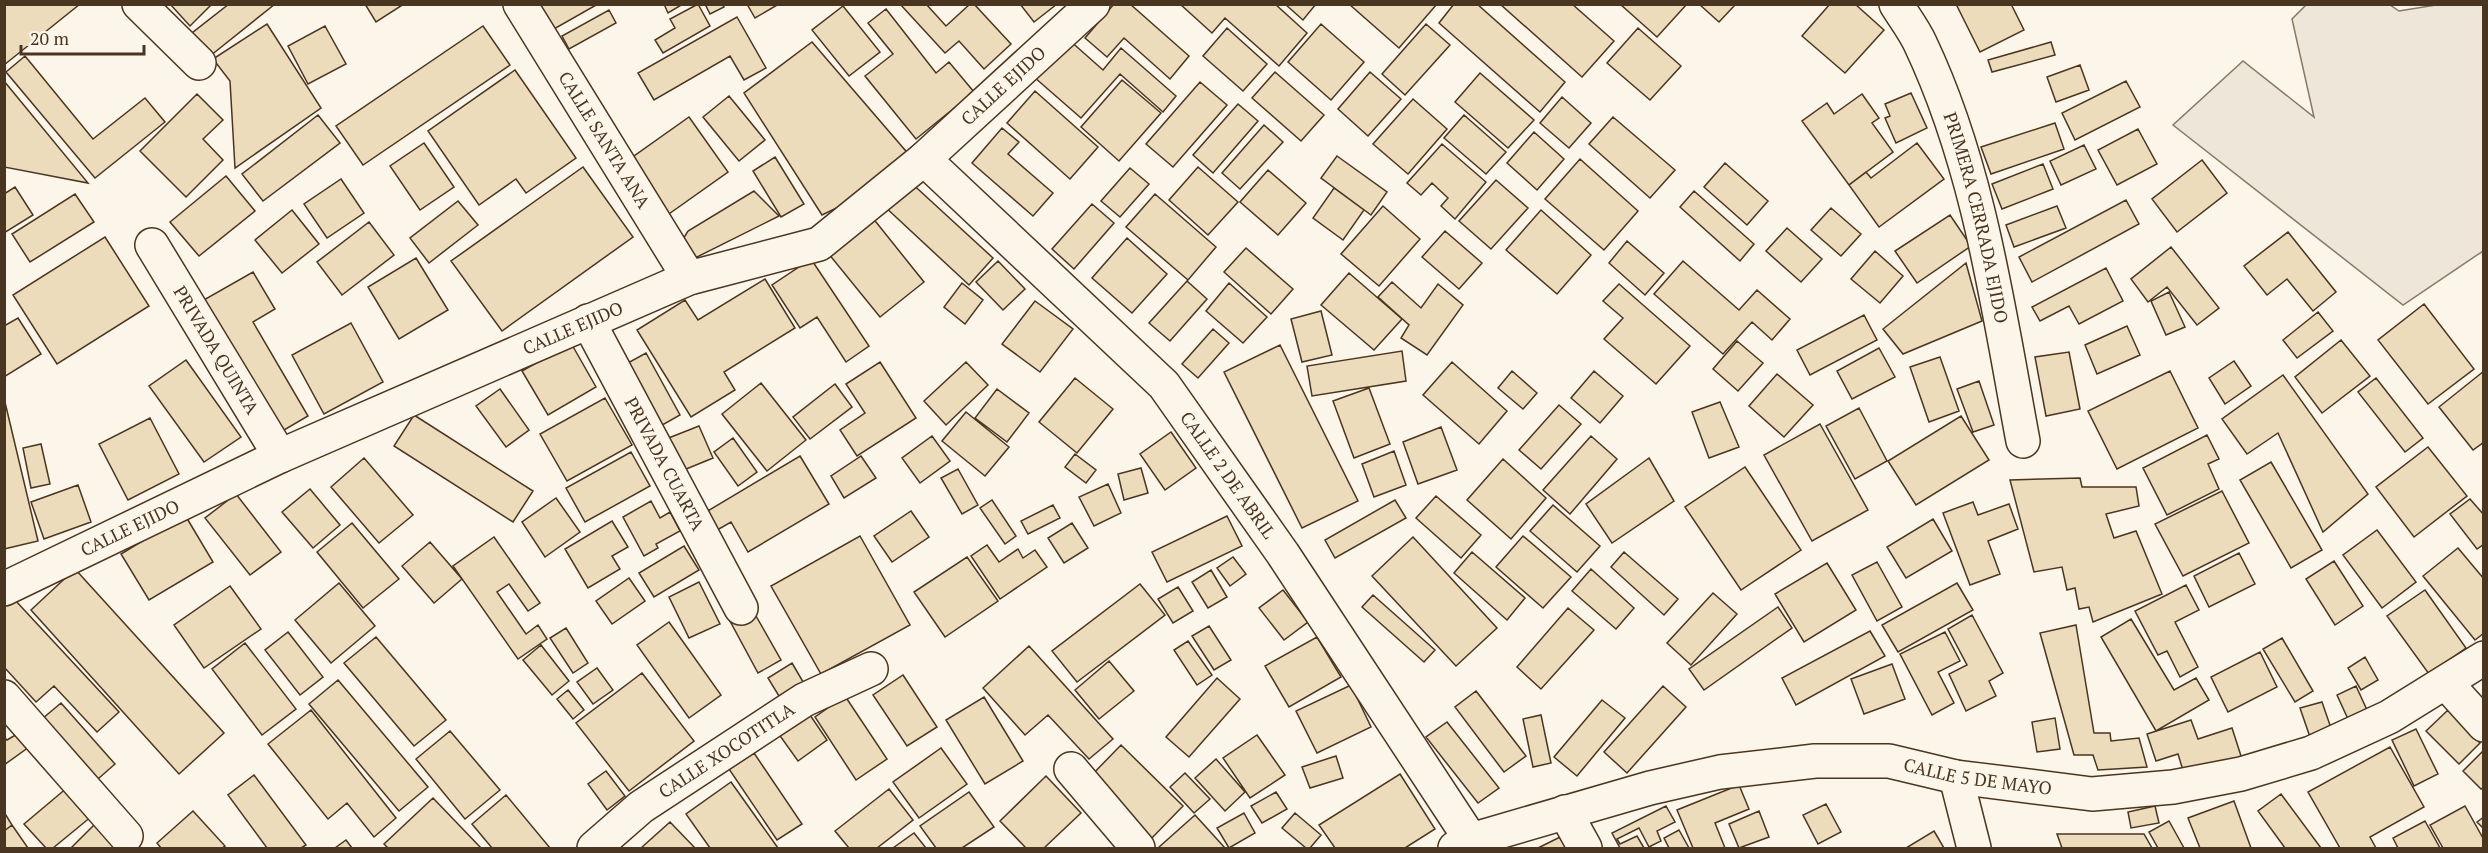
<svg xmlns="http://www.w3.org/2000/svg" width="2488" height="853" font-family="'PT Serif',serif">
<rect width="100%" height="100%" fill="#fbf6e9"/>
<path fill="#ede6d9" stroke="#887966" stroke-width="1.5" d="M2306 5H2390L2399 11 2436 5H2483V251L2403 305 2173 125 2243 61 2314 117 2292 19Z"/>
<path fill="#ecdcbc" stroke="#4a3520" stroke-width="1.5" d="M4 4H80L4 65Z
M170 4H212L190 26Z
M229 4H275L210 56 192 33Z
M365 4H404L376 22Z
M539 4H598L554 29Z
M664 4H683L668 13Z
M698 4 710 26 663 53 655 40 675 28 670 19Z
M705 4H722L724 7 710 14Z
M747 4H779L755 18Z
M900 4H926L946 26 970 4H974L1011 44 984 69 959 41 945 53Z
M1020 4H1057L1034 22Z
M1114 4H1130L1189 56 1170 79 1124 38 1107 57 1085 38Z
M1180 4H1275L1307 33 1279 66 1225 18 1212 33Z
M1285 4H1316L1303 20Z
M1349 4H1437L1399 48Z
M1454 4H1477L1565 82 1540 112 1439 23Z
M1500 4H1572L1614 41 1582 77Z
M1620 4H1687L1657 37Z
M1699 4H1732L1734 6 1719 22Z
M1830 4H1855L1884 30 1845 73 1802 36Z
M1956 4H2011L2024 30 1980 52Z
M843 6 880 52 849 76 812 30Z
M886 9 936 73 949 62 974 92 916 139 865 76 893 54 868 23Z
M609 10 616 23 569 49 562 36Z
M737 17 766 68 744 80 730 56 654 100 638 73Z
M267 24 321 108 235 168 230 81 213 59Z
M1321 24 1364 62 1331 100 1288 62Z
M1426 24 1450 45 1405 95 1382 74Z
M325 26 346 64 308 84 288 46Z
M483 26 510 65 363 165 336 126Z
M1227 28 1267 64 1243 91 1203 56Z
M1638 28 1681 66 1650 100 1607 63Z
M1068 39 1103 70 1121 48 1176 96 1163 112 1120 74 1081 118 1034 77Z
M812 42 911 157 872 191 822 215 744 93Z
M2051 42 2055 55 1992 72 1988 60Z
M25 56 93 139 145 98 165 122 95 178 6 72Z
M2080 65 2089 90 2056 102 2047 77Z
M515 70 576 158 526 193 516 179 479 205 428 131Z
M1275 72 1324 115 1301 141 1252 98Z
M1370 72 1401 99 1368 136 1338 109Z
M1480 73 1534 120 1508 148 1455 102Z
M1122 80 1161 113 1119 161 1081 127Z
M4 81 88 183 4 167Z
M2126 81 2140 107 2075 140 2062 113Z
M1200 82 1227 105 1173 167 1146 144Z
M1035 91 1098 147 1070 179 1007 123Z
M1911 93 1927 128 1896 143 1885 118 1890 116 1885 104Z
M197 94 223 120 203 139 223 160 186 197 140 151Z
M1862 94 1879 118 1872 123 1893 152 1849 185 1802 121 1827 103 1834 114Z
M729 96 765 140 739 161 703 117Z
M1562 97 1591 123 1569 148 1540 123Z
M1413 99 1447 129 1408 174 1373 144Z
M1238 104 1258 121 1213 173 1193 155Z
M318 115 340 143 263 201 242 174Z
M1464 115 1506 152 1486 174 1444 138Z
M689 117 728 172 666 216 627 161Z
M1613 117 1675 170 1650 198 1589 144Z
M2055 123 2064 149 1991 174 1981 147Z
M1264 125 1283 142 1240 189 1222 173Z
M1002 128 1019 142 1008 154 1053 193 1033 216 972 163Z
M2138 129 2157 164 2117 185 2098 150Z
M1534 132 1564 159 1537 190 1507 163Z
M424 143 454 187 420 210 390 166Z
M1917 143 1944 179 1879 227 1849 185 1866 172 1871 178Z
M1442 144 1486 182 1455 219 1441 206 1448 198 1432 183 1421 195 1407 183Z
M2084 145 2096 169 2061 185 2050 161Z
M1337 156 1387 192 1371 215 1321 178Z
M775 157 804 204 781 217 753 171Z
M1580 159 1638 211 1604 250 1545 199Z
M2202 160 2227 193 2177 232 2152 199Z
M1725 163 1768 201 1747 225 1704 187Z
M2043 164 2053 189 2002 209 1992 184Z
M583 167 633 237 502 331 451 261Z
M1198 167 1238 202 1208 235 1169 200Z
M1130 168 1149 184 1120 217 1101 201Z
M1268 170 1306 203 1278 235 1240 202Z
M226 176 255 211 199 256 170 222Z
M341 179 364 213 327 238 304 204Z
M907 179 993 258 969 285 883 205Z
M1496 180 1528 208 1491 249 1459 221Z
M15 187 33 215 4 233V194Z
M1334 188 1364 210 1343 240 1313 218Z
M754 191 779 216 693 259 680 244 688 231Z
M1694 191 1754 244 1740 261 1680 207Z
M75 194 94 222 30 262 12 234Z
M1155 194 1216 247 1188 280 1126 227Z
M2126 200 2139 224 2032 282 2019 257Z
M458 201 478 225 429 263 410 238Z
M1092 204 1114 223 1074 269 1052 249Z
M1383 206 1420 239 1379 286 1341 254Z
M2057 206 2066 228 2014 247 2006 225Z
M1831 208 1861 234 1841 256 1811 230Z
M292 210 319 244 282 273 255 240Z
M1541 210 1591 255 1557 294 1506 250Z
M1950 215 1971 246 1917 283 1895 251Z
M872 217 924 282 880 317 828 253Z
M369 222 394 255 342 295 317 262Z
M1787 228 1822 259 1801 282 1766 251Z
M1445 231 1482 263 1459 289 1422 257Z
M2288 232 2336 292 2313 311 2287 279 2267 295 2244 266Z
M105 237 149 306 57 364 13 295Z
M1127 238 1167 274 1132 313 1092 278Z
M1627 241 1664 273 1645 295 1609 263Z
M2171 247 2219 308 2197 325 2167 287 2148 302 2131 279Z
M1246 248 1293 289 1271 314 1224 272Z
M1875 251 1903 276 1880 303 1851 279Z
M416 258 448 310 399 339 368 287Z
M811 259 869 346 846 362 817 317 800 328 772 285Z
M998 261 1025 289 1003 310 976 282Z
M1683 261 1739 310 1757 290 1790 319 1772 340 1752 322 1723 354 1654 294Z
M1966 263 1982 321 1903 354 1883 329Z
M2106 268 2123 301 2079 324 2069 306 2040 321 2032 307Z
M253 272 275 309 253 322 308 416 279 433 202 301Z
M1349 273 1402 319 1374 350 1321 305Z
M765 279 795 328 724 372 735 390 691 417 637 330 685 300 698 320Z
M1187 281 1207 299 1170 341 1149 323Z
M1392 282 1421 308 1438 284 1463 305 1427 355 1401 338 1409 325 1378 297Z
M962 283 983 300 965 324 944 307Z
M1229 283 1267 317 1243 343 1206 311Z
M1619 284 1690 346 1656 384 1604 339 1623 318 1603 301Z
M2169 292 2185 327 2166 335 2151 301Z
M1035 301 1073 329 1040 372 1002 344Z
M2424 304 2474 369 2428 404 2378 340Z
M1321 311 1332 355 1302 362 1291 319Z
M2318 312 2333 331 2297 358 2283 340Z
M1864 315 1877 340 1810 375 1797 350Z
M18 318 41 354 4 377V326Z
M351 323 383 382 324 414 292 355Z
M2127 326 2140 355 2097 374 2085 345Z
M1213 329 1229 343 1198 378 1182 364Z
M2341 340 2370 376 2322 413 2295 377Z
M1737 341 1763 363 1738 391 1713 369Z
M571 343 596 387 548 415 522 371Z
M1280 345 1358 501 1302 528 1224 372Z
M1879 348 1895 377 1852 399 1837 371Z
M1402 351 1406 381 1312 396 1307 366Z
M2069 352 2080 409 2046 416 2035 357Z
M646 353 680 415 650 432 615 370Z
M1940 357 1959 411 1929 422 1910 367Z
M186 360 241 437 204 462 149 386Z
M2234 361 2251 386 2225 404 2209 378Z
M880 362 916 418 857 456 840 430 865 413 846 384Z
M966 362 988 385 946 425 924 401Z
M1452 362 1507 411 1479 444 1423 395Z
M1512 371 1537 393 1523 409 1498 388Z
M1594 371 1623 396 1600 423 1571 398Z
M2170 371 2198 428 2117 469 2088 411Z
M2484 371V442L2473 450 2439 407Z
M1777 374 1813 405 1784 437 1749 406Z
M2283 375 2368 494 2323 532 2278 433 2247 454 2222 419Z
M1075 378 1113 409 1077 453 1039 422Z
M2376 378 2423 438 2405 452 2358 392Z
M1979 381 1994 425 1973 432 1957 389Z
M761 383 806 440 767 471 722 414Z
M835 384 852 407 810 439 793 417Z
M1369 388 1390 444 1354 458 1333 401Z
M500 389 529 430 506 447 476 406Z
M997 389 1029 413 1007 442 975 418Z
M4 398 38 541 4 549Z
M605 398 632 445 567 481 540 434Z
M1720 402 1739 447 1709 458 1692 412Z
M1559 405 1581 424 1541 469 1519 450Z
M1859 408 1887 461 1855 479 1826 426Z
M966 412 1009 447 985 476 942 441Z
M414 415 533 491 513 522 394 446Z
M1961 416 1989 460 1916 505 1888 461Z
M150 418 179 474 128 500 99 444Z
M1820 424 1868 510 1812 541 1764 455Z
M699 426 713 458 674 474 661 441Z
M1441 427 1457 470 1418 484 1403 442Z
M1171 432 1196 468 1165 490 1140 454Z
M2207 435 2219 459 2208 464 2219 489 2167 515 2143 468Z
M932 436 950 461 920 483 902 458Z
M1591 436 1617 459 1570 514 1543 490Z
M733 438 757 472 738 486 714 452Z
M41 444 50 484 31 488 23 448Z
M2428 447 2467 496 2414 537 2376 487Z
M1394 451 1406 485 1374 497 1362 464Z
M631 452 650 486 585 522 566 488Z
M1075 454 1096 470 1086 483 1065 467Z
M800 456 829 504 748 552 731 522 712 533 701 515Z
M861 456 876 478 844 498 831 476Z
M364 458 413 515 379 543 331 487Z
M1649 458 1674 501 1612 543 1586 504Z
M1503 459 1546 498 1511 539 1467 500Z
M2271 462 2322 550 2291 568 2240 480Z
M1745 467 1801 550 1741 590 1685 507Z
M1141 468 1148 493 1124 500 1118 474Z
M958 469 978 505 962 514 941 478Z
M2080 478 2082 487H2136L2139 506 2106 514 2114 538 2136 531 2162 594 2093 622 2089 607 2079 609 2075 588 2067 590 2062 567 2034 572 2010 480Z
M1108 484 1121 513 1094 526 1079 497Z
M78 485 91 522 44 539 31 502Z
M310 489 340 525 313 548 282 512Z
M2222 491 2249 543 2183 576 2155 524Z
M236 494 281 552 250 575 205 518Z
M1436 496 1481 535 1461 558 1416 518Z
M556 498 580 532 545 557 522 522Z
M2470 499 2484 515V544L2477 549 2450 514Z
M992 500 1016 536 1005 544 980 508Z
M1395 500 1406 518 1335 558 1325 540Z
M651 501 660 518 670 512 680 531 656 544 658 548 644 556 623 517Z
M1973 502 1978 515 2009 504 2018 529 1988 541 2000 574 1970 585 1943 513Z
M1053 505 1060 518 1028 534 1021 521Z
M1553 505 1600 546 1577 572 1530 531Z
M911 511 929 537 892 562 874 536Z
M185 515 213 562 149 600 121 554Z
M1227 516 1242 546 1167 582 1152 552Z
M1933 519 1952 551 1906 578 1887 547Z
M612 521 628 547 612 556 620 569 588 588 565 549Z
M352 523 399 579 363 608 317 552Z
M1072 523 1088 548 1064 563 1048 538Z
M2377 530 2416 582 2382 608 2343 555Z
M860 536 910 625 821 674 771 586Z
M1523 536 1571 577 1543 608 1496 567Z
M494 537 540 603 528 611 509 584 497 592 526 634 538 625 547 639 518 659 453 566Z
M1413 537 1497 628 1456 666 1372 576Z
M430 542 462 579 434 603 402 566Z
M987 545 999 562 1018 549 1023 558 1035 550 1047 567 1000 599 971 556Z
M684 546 699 570 654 597 639 573Z
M2458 548 2484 579V633L2475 640 2423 576Z
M1472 552 1525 598 1507 620 1454 573Z
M1624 552 1678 599 1664 615 1611 567Z
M2239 553 2255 584 2209 607 2194 576Z
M967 557 998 601 945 637 914 592Z
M1233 557 1246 574 1230 586 1217 568Z
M2334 561 2363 606 2335 625 2306 579Z
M1877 562 1902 607 1877 621 1852 575Z
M1827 563 1856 610 1804 642 1775 594Z
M75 569 224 733 179 774 31 610Z
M1591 569 1634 608 1616 629 1572 591Z
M1211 570 1227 597 1208 608 1192 582Z
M629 578 645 601 612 624 596 601Z
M699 582 720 624 689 638 669 597Z
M339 583 375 626 331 663 295 620Z
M1957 583 1973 610 1898 652 1882 625Z
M1140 584 1165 615 1077 682 1052 651Z
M2186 585 2199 610 2175 622 2198 667 2180 677 2167 651 2158 655 2135 611Z
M230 586 261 629 204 668 174 625Z
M1178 587 1193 611 1173 623 1158 599Z
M1283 590 1308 622 1284 640 1259 608Z
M2425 590 2466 648 2429 674 2387 616Z
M1713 593 1737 614 1691 665 1667 643Z
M1373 595 1435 650 1424 662 1362 607Z
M14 599 119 712 97 732 54 686 36 702 4 667V607Z
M1778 607 1792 628 1704 690 1689 669Z
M1568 608 1594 630 1541 689 1517 667Z
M752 609 781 660 758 673 730 621Z
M1972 615 2003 673 1989 681 1996 696 1966 711 1949 674 1967 665 1948 629Z
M2131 619 2174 690 2196 678 2209 700 2156 731 2101 637Z
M669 622 721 695 689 718 637 645Z
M2076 625 2094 733H2110L2111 741 2139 738 2147 767 2098 770 2093 755H2074L2040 633Z
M1209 626 1231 660 1214 670 1192 636Z
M566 628 588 663 573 673 550 638Z
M1870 631 1885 656 1796 705 1782 678Z
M288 632 323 677 300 695 265 650Z
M1945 632 1960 661 1938 672 1954 703 1932 715 1900 654Z
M376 637 446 720 414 746 344 663Z
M1317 637 1341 677 1289 707 1265 666Z
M2282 638 2313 691 2295 702 2263 649Z
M1188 641 1212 675 1197 685 1174 650Z
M245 643 296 709 262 735 212 669Z
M541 645 569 681 552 695 523 660Z
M1029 646 1113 739 1089 759 1048 715 1025 735 983 688Z
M2260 652 2277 687 2228 712 2211 677Z
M2365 657 2378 680 2361 690 2348 668Z
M1109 661 1134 691 1099 719 1075 690Z
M792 663 809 692 785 706 768 678Z
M1892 664 1905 699 1864 714 1851 679Z
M597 668 613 690 593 704 577 682Z
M642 673 694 741 629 791 576 723Z
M903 675 937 727 907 746 873 695Z
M1217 678 1240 699 1189 757 1166 737Z
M338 680 428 787 399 811 309 704Z
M1351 685 1371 727 1317 753 1296 711Z
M1663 686 1686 707 1627 773 1604 752Z
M2356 686 2367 710 2348 719 2337 695Z
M568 690 584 710 573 719 557 699Z
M1476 691 1526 756 1504 772 1455 707Z
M845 696 887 759 856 780 815 717Z
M984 697 1023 761 985 784 946 720Z
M1602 700 1625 718 1577 776 1554 757Z
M2322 702 2332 731 2310 737 2300 708Z
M61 703 115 764 90 786 36 724Z
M311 710 396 818 374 837 347 803 328 819 268 744Z
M2448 710 2480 743 2459 764 2426 731Z
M808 712 827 740 798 761 778 733Z
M1541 715 1551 763 1533 767 1523 719Z
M2055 718 2060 749 2037 752 2032 722Z
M2191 720 2198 739 2232 728 2242 759 2185 777 2178 754 2156 761 2147 734Z
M1447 722 1499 788 1478 803 1426 737Z
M2416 729 2438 774 2414 786 2392 740Z
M24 730 36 742 4 765V737L7 740Z
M450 731 500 790 465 819 416 759Z
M1257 735 1285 775 1250 798 1223 758Z
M1121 745 1183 806 1148 842 1086 781Z
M2390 747 2424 807 2370 837 2376 848H2340L2308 792Z
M941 748 967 784 919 818 893 782Z
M2483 751 2484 787 2481 789 2463 771Z
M754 753 802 824 777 840 729 769Z
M1336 756 1343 778 1310 788 1302 767Z
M1216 759 1245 792 1225 811 1195 778Z
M606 771 625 796 607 810 588 784Z
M1185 773 1210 799 1194 813 1170 787Z
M1400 774 1435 829 1405 848H1335L1319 825Z
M254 775 306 845 301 848H267L228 795Z
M1046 776 1081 813 1044 848H1026L1000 821Z
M731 782 778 848H710L686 814Z
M1739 785 1749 809 1715 823 1725 848H1693L1677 810Z
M68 787 92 816 53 848H46L24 824Z
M889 789 913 820 877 848H849L835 831Z
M969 792 994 827 962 848H936L920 826Z
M1276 792 1287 809 1262 823 1251 806Z
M2281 794 2321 848H2285L2258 811Z
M506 795 550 848H492L472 824Z
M433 798 481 848H388L384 844Z
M2234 801 2251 848H2200L2188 818Z
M1826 804 1841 832 1818 844 1803 815Z
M1666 806 1675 822 1657 831 1661 841 1649 847 1639 828 1617 839 1620 844 1637 836 1644 848H1620L1612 833Z
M2155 806 2159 823 2131 828 2128 812Z
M2465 806 2484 840V848H2443L2430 825Z
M193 811 225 846 222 848H161L157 843Z
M1759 811 1769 837 1739 848 1729 824Z
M4 812 12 825 4 831Z
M1244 813 1255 833 1229 848 1217 828Z
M1295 813 1321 835 1310 848H1306L1282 828Z
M1195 815 1225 848H1158Z
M2484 817V829L2477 822Z
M98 821 127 848H71Z
M2169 821 2184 848H2158L2149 832Z
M2425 821 2440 848H2398L2393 838Z
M670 822 695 848H641Z
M12 825 28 848H4V831Z
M1679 830 1689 848H1669L1664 838Z
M1934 831 1944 848H1906Z
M914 833 926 848H893Z
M2057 834H2144L2152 848H2062Z
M1560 837 1566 848H1538Z
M346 840 352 848H335Z"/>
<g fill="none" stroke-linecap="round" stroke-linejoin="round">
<defs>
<g id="street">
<path d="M139 4 199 63"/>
<path id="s1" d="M520 4 689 278"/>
<path id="s2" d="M1896 4C1904 17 1914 30 1920 43 1979 167 1998 307 2023 441"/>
<path id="s3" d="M924 159 1164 385 1283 554 1471 840"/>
<path id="s4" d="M152 245 280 456"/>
<path id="s5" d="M588 321 741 608"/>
<path id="s6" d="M4 589 280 456 689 278 819 244 924 159 1093 4"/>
<path d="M2446 683 2484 725"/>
<path d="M4 697 126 836"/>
<path d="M1071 769 1138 848"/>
<path d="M1956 777 1974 848"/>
<path d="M1565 812 1585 848"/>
<path id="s7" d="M594 848 641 807 804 700 871 669"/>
<path id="s8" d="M1455 848 1471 840 1650 788 1720 772 1815 761H1889L1956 777 2092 794 2173 787 2241 774 2311 753 2389 717 2484 658"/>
</g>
</defs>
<use href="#street" stroke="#4a3520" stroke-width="36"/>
<use href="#street" stroke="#fbf6e9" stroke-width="33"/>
</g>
<g text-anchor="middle" stroke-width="4.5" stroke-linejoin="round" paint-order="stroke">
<g font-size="18" fill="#4a3520" stroke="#fbf6e9">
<text dy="6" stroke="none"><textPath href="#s6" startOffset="1130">CALLE EJIDO</textPath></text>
<text dy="6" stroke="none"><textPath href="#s1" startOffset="160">CALLE SANTA ANA</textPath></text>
<text dy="6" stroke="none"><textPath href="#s2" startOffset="230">PRIMERA CERRADA EJIDO</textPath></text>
<text dy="6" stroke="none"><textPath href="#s6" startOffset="626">CALLE EJIDO</textPath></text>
<text dy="6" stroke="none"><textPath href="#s4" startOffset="123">PRIVADA QUINTA</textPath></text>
<text dy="6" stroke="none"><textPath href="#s5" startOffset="162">PRIVADA CUARTA</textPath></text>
<text dy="6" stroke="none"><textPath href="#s3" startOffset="440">CALLE 2 DE ABRIL</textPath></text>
<text dy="6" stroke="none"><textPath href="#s6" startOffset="140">CALLE EJIDO</textPath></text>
<text dy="6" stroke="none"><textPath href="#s7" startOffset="165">CALLE XOCOTITLA</textPath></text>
<text dy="6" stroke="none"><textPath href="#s8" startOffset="536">CALLE 5 DE MAYO</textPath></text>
</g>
</g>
<rect width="2488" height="853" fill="none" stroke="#4a3520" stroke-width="12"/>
<path d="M21 45v9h123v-9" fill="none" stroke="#4a3520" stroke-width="3"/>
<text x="30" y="45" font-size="18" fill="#4a3520" stroke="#fbf6e9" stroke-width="4.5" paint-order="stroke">20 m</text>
</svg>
